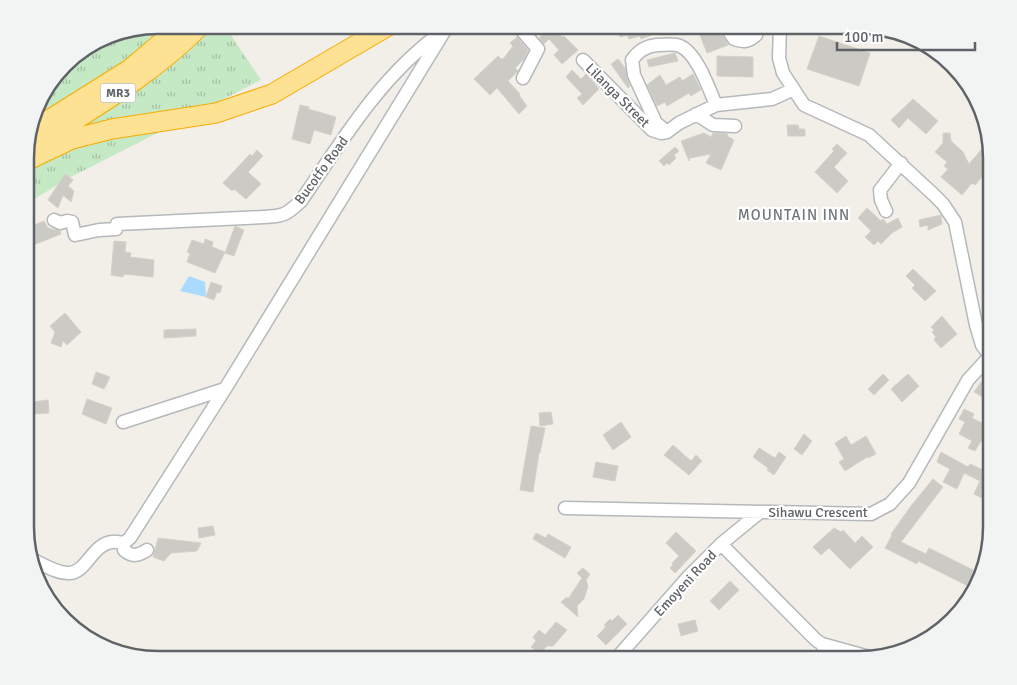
<svg xmlns="http://www.w3.org/2000/svg" width="1017" height="685" font-family="Signika,sans-serif">
<defs>
<pattern id="grass-tufts" width="24" height="20" patternUnits="userSpaceOnUse" patternTransform="scale(1.25)"><rect width="24" height="20" fill="#c5e8c5"/><path d="M3 7l-1-3M5 7V3M7 7l1-3M15 17l-1-3M17 17v-4M19 17l1-3" fill="none" stroke="#a3c0a4"/></pattern>
</defs>
<rect width="100%" height="100%" fill="#f1efe8"/>
<path fill="url(#grass-tufts)" d="M157 25H224L261 80 69 178 26 204V140L39 99 70 58 107 35Z"/>
<path fill="#aadaff" d="M189 276 205 282 206 297 180 291Z"/>
<path fill="#cccac5" stroke="#d6d1c6" d="M615 25H676V26L641 39 640 36 629 39 627 35 620 37Z
M696 25H717L728 45 707 53Z
M551 26 562 37 564 36 578 50 562 64 554 55 559 50 549 39 544 44 539 38Z
M819 36 870 53 859 86 807 69Z
M517 37 528 50 524 59 515 68 518 71 508 81 520 94 519 95 527 106 519 114 497 88 490 95 474 79 498 56 501 59 504 58 513 46 510 43Z
M675 53 678 61 649 67 647 60Z
M717 56 753 57V77L717 76Z
M618 59 625 68 627 78 630 86 628 88 611 64Z
M572 70 581 79 586 74 599 89 583 105 577 98 582 94 566 77Z
M693 74 701 90 691 96 689 93 667 106 665 102 657 106 647 85 660 75 666 85 680 77 682 81Z
M913 99 938 121 926 134 908 118 899 128 891 120Z
M300 105 309 107 308 109 336 117 331 135 314 130 310 144 292 139Z
M787 125H798L799 129H805V136H788Z
M704 133 711 137 713 133 728 134 727 136 734 140 721 170 706 163 711 154 690 158 689 161 681 141Z
M943 133H950L951 141 963 152 969 164 981 150 992 159V165L975 185 972 183 962 195 941 177 948 169 944 166 947 162 935 152 943 143Z
M837 144 847 153 834 167 848 181 837 193 815 172 834 151 832 149Z
M675 147 679 151 674 155 676 158 669 165 667 163 664 166 659 161Z
M257 150 263 156 248 172 261 184 246 199 234 189 232 191 223 183 250 154 252 156Z
M65 174 73 180 68 186 74 191 71 202 63 195 58 208 48 200Z
M867 208 881 221 883 219 887 224 898 218 902 227 892 233 881 244 878 241 874 245 865 237 871 231 858 218Z
M941 215 942 224 928 230V225L920 227 919 220Z
M44 221 48 228 60 231 61 234 31 246 28 237 35 235 32 226Z
M235 226 244 230 234 256 225 253Z
M205 239 213 242 212 247 225 252 215 273 187 262 190 253 187 252 192 240 204 244Z
M114 241 126 242 125 252 131 253 130 257 154 260 153 277 124 274 123 277 111 275Z
M913 269 936 291 925 301 912 288 915 285 906 276Z
M211 282 222 286 220 293 217 292 214 300 206 297Z
M65 313 81 332 67 345 63 341 61 347 51 343 55 332 50 326Z
M942 316 957 334 941 348 934 340 936 337 932 332 934 330 931 327Z
M196 329V336L164 338V330Z
M96 372 110 377 104 389 92 384Z
M883 374 889 380 874 395 868 389Z
M908 374 919 386 902 402 891 389Z
M981 382 991 388 989 392 992 393V402L974 392Z
M87 399 112 408 106 424 82 414Z
M48 400 49 413 33 414 32 402Z
M964 409 974 414 972 418 992 428V447L981 441 975 451 968 448 972 441 959 434 965 422 959 419Z
M551 412 553 424 540 426 539 413Z
M621 422 631 437 613 450 603 435Z
M531 426 545 428 540 453H539L533 492 520 490Z
M804 434 812 441 802 455 794 449Z
M846 436 851 445 866 436 876 454 868 458 867 457 845 471 839 462 844 459 835 443Z
M673 445 691 461 696 455 702 461 689 475 664 455Z
M759 448 775 458 779 452 786 457 774 475 767 470 768 468 753 457Z
M941 452 968 467 970 464 985 471 992 459V503L974 494 980 481 964 473 957 489 943 482 950 469 937 462Z
M596 462 618 466 615 481 593 477Z
M933 479 943 487 901 542 926 554 929 548 979 573 974 589 918 561 917 564 885 548 892 535 891 534 911 506Z
M213 526 215 535 199 538 198 528Z
M834 528 841 532 843 530 855 543 862 536 873 547 850 569 829 548 821 555 813 547Z
M676 532 696 551 675 573 670 568 673 565 672 563 679 556 666 543Z
M536 533 546 538 548 534 571 547 565 558 533 539Z
M158 538 201 543 197 551 171 553 164 561 153 557Z
M583 568 590 574 586 580 588 586 584 599 577 606 578 617 561 602 567 597 568 599 582 578 577 573Z
M730 581 739 590 719 610 710 601Z
M618 615 627 624 606 645 597 636 604 629 606 626 604 625 610 619 612 621Z
M695 620 698 631 681 636 678 624Z
M556 622 567 630 553 646H547L540 654 531 647 536 641 533 637 539 630 545 635Z"/>
<g fill="none" stroke-linecap="round" stroke-linejoin="round">
<defs>
<path id="minor" d="M519 25V27L538 49 523 78
M725 25 734 39C743 42 749 42 756 35L758 25
M780 25 779 58 783 73 804 105 869 135 933 194 943 204 955 222 976 325 982 345 992 359
M583 60 652 130 661 133 667 132 679 123 716 105 772 99 792 90
M696 114 713 125 735 126
M666 131 656 123 634 75 632 60C638 51 646 46 657 45 664 45 674 43 680 46 697 53 709 89 716 105
M886 211 881 200 880 190 901 163
M54 220 60 223 67 221 72 222 75 235 99 230 116 229 117 224 264 217C284 216 286 215 301 201 342 141 379 78 439 34
M123 422 225 389
M565 508 871 514 890 504 909 483 968 380 989 357
M124 543V550C132 557 138 556 147 550
M721 544 816 640 822 644 873 658
M31 559C43 564 55 573 68 573 86 574 92 544 112 542 116 541 121 543 124 543L130 538 225 389 445 30
M822 644 828 660
M615 660 689 576 721 544 760 512"/>
<path id="highway" d="M28 133 130 69 182 25
M32 147C91 110 152 75 201 25
M26 161 72 139 112 129 216 113 272 94 390 25"/>
</defs>
<use href="#minor" stroke="#b5b8bc" stroke-width="15"/>
<use href="#highway" stroke="#f9ab00" stroke-width="21"/>
<use href="#minor" stroke="#fff" stroke-width="12"/>
<use href="#highway" stroke="#fde293" stroke-width="19"/>
</g>
<g text-anchor="middle" stroke-width="4.5" stroke-linejoin="round" paint-order="stroke">
<rect fill="#fff" stroke="#8f9295" stroke-width="1" x="100.5" y="83.5" width="35" height="19" rx="4"/>
<g font-size="12" font-weight="bold" fill="#5f6368">
<text x="118" y="97">MR3</text>
</g>
<g font-size="14" fill="#5f6368" stroke="#fff">
<text transform="translate(618 95) rotate(45)" y="5">Lilanga Street</text>
<text transform="translate(321 170) rotate(-54)" y="5">Bucotfo Road</text>
<text x="818" y="517">Sihawu Crescent</text>
<text transform="translate(685 583) rotate(-47)" y="5">Emoyeni Road</text>
</g>
<g font-size="15" letter-spacing="1" fill="#70757a" stroke="#fff">
<text x="794" y="220">MOUNTAIN INN</text>
</g>
</g>
<path d="M0 0H1017V685H0ZM158 34H859A124 124 0 0 1 983 158V527A124 124 0 0 1 859 651H158A124 124 0 0 1 34 527V158A124 124 0 0 1 158 34Z" fill="#f2f3f3" fill-rule="evenodd"/>
<path fill="none" stroke="#5f6368" stroke-width="2.5" d="M158 34H859A124 124 0 0 1 983 158V527A124 124 0 0 1 859 651H158A124 124 0 0 1 34 527V158A124 124 0 0 1 158 34Z"/>
<path d="M837 42v8h138v-8" fill="none" stroke="#5f6368" stroke-width="2.5"/>
<text x="844" y="42" font-size="15" fill="#5f6368" stroke="#ffffff" stroke-width="4" paint-order="stroke">100 m</text>
</svg>
